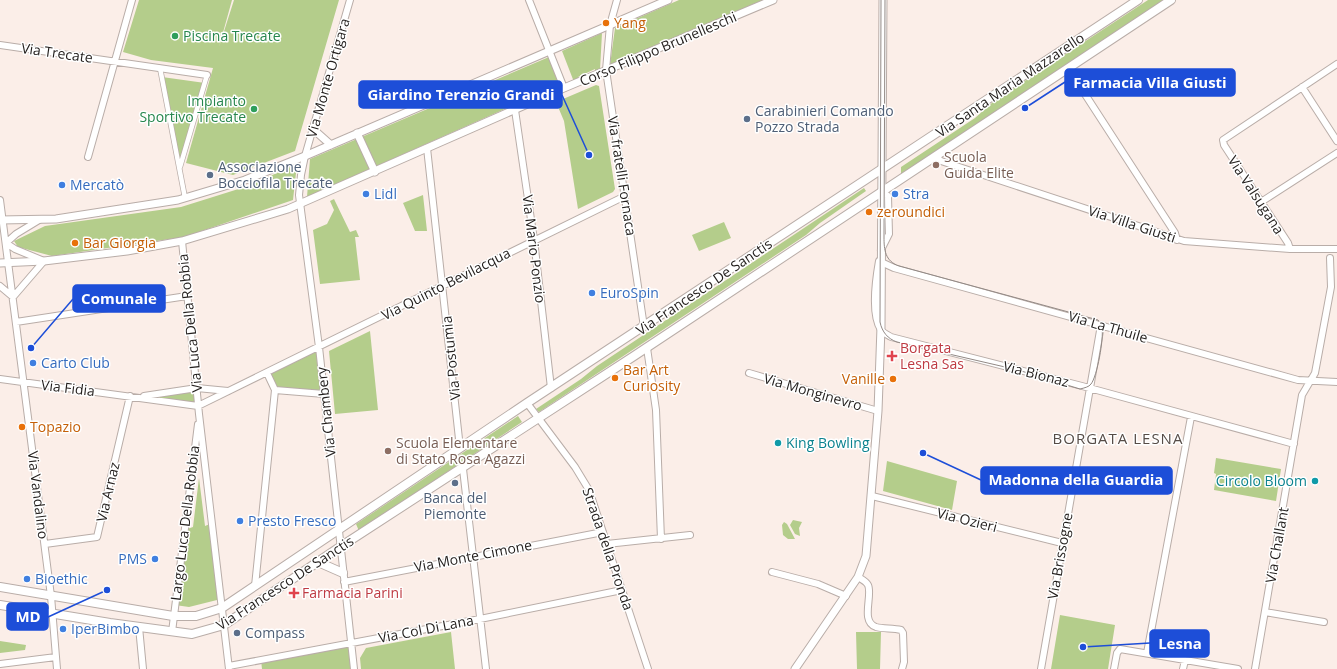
<svg xmlns="http://www.w3.org/2000/svg" width="1337" height="669" font-family="'Open Sans',sans-serif">
<rect width="100%" height="100%" fill="#fbeee8"/>
<path fill="#b4cd8b" d="M139 0H232L219 47 234 0H339L295 151 233 175 186 163 213 68 151 60 123 52Z
M679 0H763L610 65 615 28Z
M1148 0H1164L901 174V167L975 118 993 102Z
M602 33 600 70 595 73V69L578 77V81L574 82 562 51Z
M549 57 561 84 307 197 310 159Z
M162 77 205 83 181 168Z
M596 85 599 86 615 189 613 192 578 209 564 121 556 102Z
M297 164 293 200 184 237 52 256 18 247 14 241 45 226 181 207 248 186Z
M864 188 866 191 820 223 806 235 539 412 536 409 581 379 597 366Z
M423 195 427 231H415L403 203Z
M334 199 350 232 356 230 359 237H355L360 280 320 284 313 230 327 224 334 210 330 201Z
M724 222 731 238 699 251 692 235Z
M370 331 378 410 335 414 329 351Z
M319 347 324 394 275 390 267 373Z
M197 388 198 406 160 400 159 394Z
M518 416 522 422 359 531 356 524Z
M1216 458 1281 469 1276 501 1214 490 1216 474 1214 473Z
M887 461 957 481 952 510 883 491Z
M199 478 205 526 212 523 221 599 189 607 175 605 184 530 193 527Z
M793 520 802 522 799 528 800 536 795 534 790 525Z
M784 522 787 524 795 539H788L783 535 782 525Z
M1060 615 1115 625 1108 669H1051Z
M451 632 455 669H361L360 658 366 648Z
M856 632H881L880 669H857Z
M0 641 26 645 25 650 0 653Z
M351 644 354 669H262L261 660Z"/>
<g fill="none" stroke-linecap="round" stroke-linejoin="round">
<defs>
<path id="pedestrian" d="M160 68 185 198
M180 167 207 75"/>
<path id="minor" d="M350 0 305 156 301 175 299 195 319 347 354 669
M529 0 564 88
M617 0 610 25 606 70 644 327
M0 45 207 75
M1068 68 1175 233 1177 240
M1302 87 1337 141
M515 110 534 240 551 388
M427 148 460 448
M935 156 941 161 1184 241 1290 249H1337
M88 157 132 0
M0 200 51 596 57 669
M1261 202 1337 153
M182 241 199 414 229 669
M6 243 15 249 44 261 13 297
M6 243 16 234 39 220
M1290 249 1288 243 1224 145 1223 140 1337 64
M881 250 889 234 888 196 882 192
M879 261C876 278 871 315 881 330 883 333 888 335 891 337L1082 386 1294 444
M881 262 894 268 1298 380 1337 382
M0 286 13 297
M16 322 187 296
M647 348 656 410 661 539
M749 373 878 411
M0 379 198 406
M275 390 324 394
M144 396 197 388 228 391
M527 403 575 467 589 490 648 669
M198 406 625 196
M463 469 486 669
M872 496 1062 543
M45 544 97 537 130 396
M607 544 690 535
M772 572 818 584 846 596
M858 577C861 579 866 581 868 585 873 595 860 622 876 627 883 629 893 628 901 630L903 633 904 662 902 669
M344 582 603 532
M255 586 275 390 267 373
M1265 612 1324 622
M139 627 143 669
M172 632 198 424
M1147 653 1191 417
M0 664 56 657
M229 666 480 619 622 590
M1041 669 1101 325
M1114 669 1117 653 1120 649 1238 669
M1183 669 1185 660
M1255 669 1302 395 1315 373 1331 287 1330 258"/>
<path id="tertiary" d="M313 129 331 145
M357 133 375 172
M0 220 56 219 178 200 245 180 305 156 668 0
M0 263 44 261 127 251 182 241 288 209 564 88 773 0
M795 669 858 577 866 556 878 411 881 327 883 0"/>
<path id="secondary" d="M318 562 343 573
M0 587 173 616H196L222 608 527 403 1138 0
M0 605 110 623 192 634 224 625 340 547 634 356 1171 0"/>
</defs>
<use href="#pedestrian" stroke="#b9ada8" stroke-width="6"/>
<use href="#minor" stroke="#b9ada8" stroke-width="8"/>
<use href="#tertiary" stroke="#b9ada8" stroke-width="9"/>
<use href="#secondary" stroke="#b9ada8" stroke-width="10"/>
<use href="#pedestrian" stroke="#fff" stroke-width="4.5"/>
<use href="#minor" stroke="#fff" stroke-width="6"/>
<use href="#tertiary" stroke="#fff" stroke-width="7"/>
<use href="#secondary" stroke="#fff" stroke-width="8"/>
<path stroke="#928985" stroke-width="1" d="M881 0 880 322C882 332 888 339 897 342L1018 370 1080 389C1084 388 1089 387 1091 384 1097 377 1104 338 1102 328 1102 325 1100 323 1098 320L899 266C885 261 884 250 884 237L885 0"/>
</g>
<g fill="#e8710a" stroke="#fff" stroke-width="1.5">
<circle cx="606" cy="23" r="4"/>
<circle cx="869" cy="212" r="4"/>
<circle cx="75" cy="243" r="4"/>
<circle cx="615" cy="378" r="4"/>
<circle cx="893" cy="379" r="4"/>
<circle cx="22" cy="427" r="4"/>
</g>
<g fill="#2e9e5b" stroke="#fff" stroke-width="1.5">
<circle cx="175" cy="36" r="4"/>
<circle cx="254" cy="109" r="4"/>
</g>
<g fill="#5c6f8a" stroke="#fff" stroke-width="1.5">
<circle cx="747" cy="119" r="4"/>
<circle cx="210" cy="175" r="4"/>
<circle cx="455" cy="483" r="4"/>
<circle cx="237" cy="633" r="4"/>
</g>
<g fill="#8d6e63" stroke="#fff" stroke-width="1.5">
<circle cx="936" cy="165" r="4"/>
<circle cx="388" cy="451" r="4"/>
</g>
<g fill="#3f7fe0" stroke="#fff" stroke-width="1.5">
<circle cx="62" cy="185" r="4"/>
<circle cx="366" cy="194" r="4"/>
<circle cx="895" cy="194" r="4"/>
<circle cx="592" cy="293" r="4"/>
<circle cx="33" cy="363" r="4"/>
<circle cx="240" cy="521" r="4"/>
<circle cx="155" cy="559" r="4"/>
<circle cx="27" cy="579" r="4"/>
<circle cx="63" cy="629" r="4"/>
</g>
<g fill="#e0444e" stroke="#fff" stroke-width="1.5">
<path d="M890 350h4v4h4v4h-4v4h-4v-4h-4v-4h4z"/>
<path d="M292 587h4v4h4v4h-4v4h-4v-4h-4v-4h4z"/>
</g>
<g fill="#0f9aa8" stroke="#fff" stroke-width="1.5">
<circle cx="778" cy="443" r="4"/>
<circle cx="1315" cy="481" r="4"/>
</g>
<g text-anchor="middle" stroke-width="3" stroke-linejoin="round" paint-order="stroke">
<g font-size="14" fill="#c56008" stroke="#fff" text-anchor="start">
<text x="614" y="28">Yang</text>
<text x="877" y="217">zeroundici</text>
<text x="83" y="248">Bar Giorgia</text>
<text x="623" y="375">Bar Art<tspan x="623" dy="16">Curiosity</tspan></text>
<text x="885" y="384" text-anchor="end">Vanille</text>
<text x="30" y="432">Topazio</text>
</g>
<g font-size="14" fill="#27864d" stroke="#fff" text-anchor="start">
<text x="183" y="41">Piscina Trecate</text>
<text x="246" y="106" text-anchor="end">Impianto<tspan x="246" dy="16">Sportivo Trecate</tspan></text>
</g>
<g font-size="14" fill="#221e1c" stroke="#fff">
<text transform="translate(658 49) rotate(-23)" y="5">Corso Filippo Brunelleschi</text>
<text transform="translate(57 53) rotate(8)" y="5">Via Trecate</text>
<text transform="translate(328 78) rotate(-74)" y="5">Via Monte Ortigara</text>
<text transform="translate(1010 85) rotate(-34)" y="5">Via Santa Maria Mazzarello</text>
<text transform="translate(622 176) rotate(81)" y="5">Via fratelli Fornaca</text>
<text transform="translate(1256 195) rotate(57)" y="5">Via Valsugana</text>
<text transform="translate(1132 224) rotate(18)" y="5">Via Villa Giusti</text>
<text transform="translate(534 249) rotate(83)" y="5">Via Mario Ponzio</text>
<text transform="translate(446 284) rotate(-27)" y="5">Via Quinto Bevilacqua</text>
<text transform="translate(704 287) rotate(-34)" y="5">Via Francesco De Sanctis</text>
<text transform="translate(190 323) rotate(-96)" y="5">Via Luca Della Robbia</text>
<text transform="translate(1108 327) rotate(16)" y="5">Via La Thuile</text>
<text transform="translate(451 358) rotate(-96)" y="5">Via Postumia</text>
<text transform="translate(1036 374) rotate(14)" y="5">Via Bionaz</text>
<text transform="translate(68 388) rotate(7)" y="5">Via Fidia</text>
<text transform="translate(813 392) rotate(16)" y="5">Via Monginevro</text>
<text transform="translate(326 412) rotate(-96)" y="5">Via Chambery</text>
<text transform="translate(108 492) rotate(-77)" y="5">Via Arnaz</text>
<text transform="translate(38 495) rotate(83)" y="5">Via Vandalino</text>
<text transform="translate(967 520) rotate(14)" y="5">Via Ozieri</text>
<text transform="translate(185 523) rotate(-83)" y="5">Largo Luca Della Robbia</text>
<text transform="translate(1277 545) rotate(-80)" y="5">Via Challant</text>
<text transform="translate(608 549) rotate(71)" y="5">Strada della Pronda</text>
<text transform="translate(473 556) rotate(-11)" y="5">Via Monte Cimone</text>
<text transform="translate(1060 556) rotate(-80)" y="5">Via Brissogne</text>
<text transform="translate(285 583) rotate(-33)" y="5">Via Francesco De Sanctis</text>
<text transform="translate(426 629) rotate(-11)" y="5">Via Col Di Lana</text>
</g>
<g font-size="14" fill="#4e5e75" stroke="#fff" text-anchor="start">
<text x="755" y="116">Carabinieri Comando<tspan x="755" dy="16">Pozzo Strada</tspan></text>
<text x="218" y="172">Associazione<tspan x="218" dy="16">Bocciofila Trecate</tspan></text>
<text x="455" y="503" text-anchor="middle">Banca del<tspan x="455" dy="16">Piemonte</tspan></text>
<text x="245" y="638">Compass</text>
</g>
<g font-size="14" fill="#785e54" stroke="#fff" text-anchor="start">
<text x="944" y="162">Scuola<tspan x="944" dy="16">Guida Elite</tspan></text>
<text x="396" y="448">Scuola Elementare<tspan x="396" dy="16">di Stato Rosa Agazzi</tspan></text>
</g>
<g font-size="14" fill="#366cbe" stroke="#fff" text-anchor="start">
<text x="70" y="190">Mercatò</text>
<text x="374" y="199">Lidl</text>
<text x="903" y="199">Stra</text>
<text x="600" y="298">EuroSpin</text>
<text x="41" y="368">Carto Club</text>
<text x="248" y="526">Presto Fresco</text>
<text x="147" y="564" text-anchor="end">PMS</text>
<text x="35" y="584">Bioethic</text>
<text x="71" y="634">IperBimbo</text>
</g>
<g font-size="14" fill="#be3a42" stroke="#fff" text-anchor="start">
<text x="900" y="353">Borgata<tspan x="900" dy="16">Lesna Sas</tspan></text>
<text x="302" y="598">Farmacia Parini</text>
</g>
<g font-size="14" fill="#0d838f" stroke="#fff" text-anchor="start">
<text x="786" y="448">King Bowling</text>
<text x="1307" y="486" text-anchor="end">Circolo Bloom</text>
</g>
<g font-size="15" letter-spacing="1" fill="#564c47" stroke="#fff">
<text x="1118" y="444">BORGATA LESNA</text>
</g>
</g>
<path fill="none" stroke="#1d4ed8" stroke-width="1.5" d="M1025 108L1065 82M589 155L562 95M31 348L73 299M923 453L981 480M107 590L48 617M1083 647L1150 643"/>
<g fill="#1d4ed8" stroke="#fff" stroke-width="1.5">
<circle cx="1025" cy="108" r="4"/>
<circle cx="589" cy="155" r="4"/>
<circle cx="31" cy="348" r="4"/>
<circle cx="923" cy="453" r="4"/>
<circle cx="107" cy="590" r="4"/>
<circle cx="1083" cy="647" r="4"/>
</g>
<g fill="#1d4ed8" stroke="#1d4ed8" stroke-width="1.5">
<rect x="1065" y="69" width="170" height="27" rx="4"/>
<rect x="359" y="81" width="203" height="27" rx="4"/>
<rect x="73" y="285" width="92" height="27" rx="4"/>
<rect x="981" y="467" width="191" height="27" rx="4"/>
<rect x="7" y="603" width="41" height="27" rx="4"/>
<rect x="1150" y="630" width="59" height="27" rx="4"/>
</g>
<g font-size="15" text-anchor="middle" font-weight="bold" fill="#fff">
<text x="1150" y="88">Farmacia Villa Giusti</text>
<text x="461" y="100">Giardino Terenzio Grandi</text>
<text x="119" y="304">Comunale</text>
<text x="1076" y="485">Madonna della Guardia</text>
<text x="28" y="622">MD</text>
<text x="1180" y="649">Lesna</text>
</g>
</svg>
